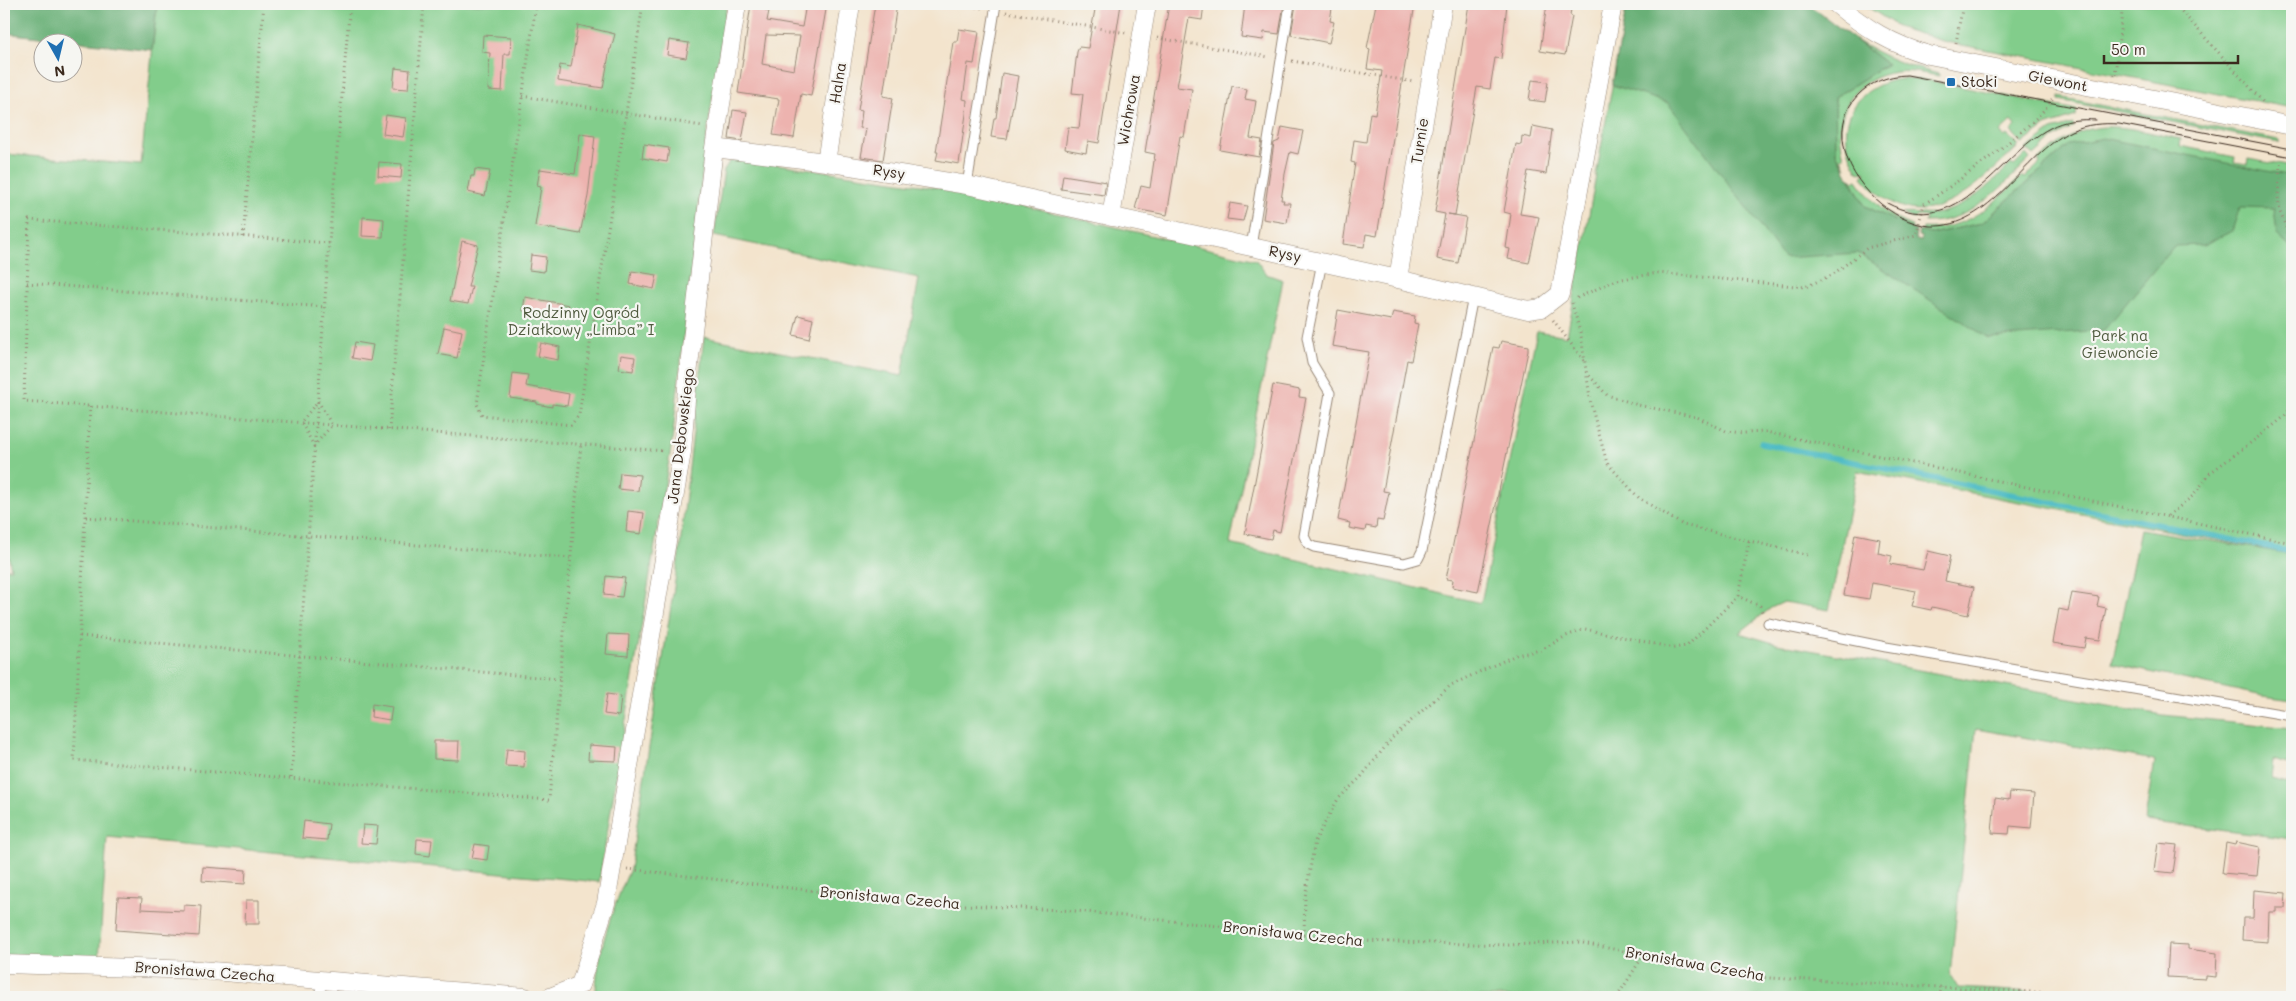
<svg xmlns="http://www.w3.org/2000/svg" width="2296" height="1001" font-family="Mali,sans-serif">
<rect width="100%" height="100%" fill="#f6f6f2"/>
<filter id="ink" filterUnits="userSpaceOnUse"><feTurbulence type="fractalNoise" baseFrequency=".02" numOctaves="2"/><feDisplacementMap in="SourceGraphic" scale="10" xChannelSelector="R" yChannelSelector="G"/><feConvolveMatrix kernelMatrix="1 2 1 2 8 2 1 2 1" color-interpolation-filters="sRGB"/></filter>
<filter id="wash" filterUnits="userSpaceOnUse"><feTurbulence type="fractalNoise" baseFrequency=".0096" numOctaves="4" result="noise"/><feDisplacementMap in="SourceGraphic" scale="20" xChannelSelector="R" yChannelSelector="G"/><feGaussianBlur stdDeviation="1.12" result="paint"/><feColorMatrix in="noise" values="0 0 0 0 0 0 0 0 0 0 0 0 0 0 0 0 0 1.4 0 .05"/><feComposite in="paint" operator="in"/></filter>
<g filter="url(#wash)">
<rect width="100%" height="100%" fill="#f3e4cd"/>
<path fill="#82cd8b" stroke="#5e7c54" d="M157 4H727L705 148 672 442 599 882 107 837 99 959 4 956V569H11L4 534V154L141 165Z
M1627 4 1799 121 1878 234 1942 275 2069 145 1982 223 1931 234 1922 232 1923 228C1967 231 1993 204 2022 176L2025 178 2040 163 2038 160C2092 113 2116 126 2181 139L2180 146 2235 157 2234 162 2247 164 2248 159 2292 167V700L2263 696 2112 664 2140 529 2290 554 1857 471 1829 610 1784 602 1771 608 1739 633 1777 644 2163 715 2292 728V765L2273 760 2271 779 2292 784V839L2145 821 2154 760 1976 729 1950 975 1958 988 2128 997H596C595 956 613 907 630 869L679 555 704 337 902 376 919 278 714 236 724 170 729 162 742 159 961 191 1256 260 1266 274 1283 280 1230 544 1481 603 1537 331 1567 336Z
M1863 4H2292V108L1946 42 1900 28Z
M1856 40C1882 57 1909 67 1939 74V76C1925 74 1911 70 1897 72 1851 78 1832 115 1844 157L1841 158 1846 168 1836 153 1835 97 1887 64Z
M1900 79 1926 80 2077 110 2076 116 2046 126 2022 144 2011 131 2016 126 2012 121 2000 132 2004 137 2007 135 2019 146C1972 190 1921 247 1862 177L1866 172 1865 171 1859 173C1832 131 1850 87 1900 79Z
M2059 97 2279 140V143L2059 100Z
M2073 124 2074 127 2054 138 2034 156 2026 149 2052 130Z
M2026 154 2030 159C1999 189 1971 223 1925 222L1926 217 1918 216 1914 219 1902 214C1910 212 1923 215 1933 214 1966 210 1989 185 2011 164L2014 166Z
M1850 177 1854 181 1857 180C1871 201 1888 218 1912 226L1911 229 1865 206Z"/>
<path fill="#69b077" stroke="#526d4a" d="M4 4H157L152 50 4 33Z
M1627 4H1808L1887 64 1835 97 1836 153 1865 206 1916 231 1915 240 1921 241V237L1918 236 1919 231 1931 234 1982 223 2069 145 2103 138 2292 176V249L2277 235 2274 208 2240 207 2232 231 2204 245 2174 246 2104 330 1988 338 1858 253 1784 258 1668 103 1612 85Z"/>
<g fill="none" stroke-linecap="round" stroke-linejoin="round">
<path stroke="#4dbbc5" stroke-width="5.5" d="M1761 443 2292 552"/>
</g>
<g id="blocks">
<path fill="#edb3af" fill-rule="evenodd" d="M751 4H767L766 11H769L767 21 802 27 806 4H827L811 96 801 94 794 138 773 135 779 99 738 93ZM766 35 800 36 794 70 762 64Z
M875 4H897L883 96 893 98 883 160 861 157 866 129 860 128 862 111 858 110Z
M1096 4H1121L1099 143 1088 141 1086 153 1065 149 1068 127 1079 128 1083 94 1072 93 1077 52 1079 47 1088 48Z
M1169 4H1204L1202 20 1189 18 1181 65 1177 87 1192 89 1184 137 1180 136 1167 215 1135 209 1141 186 1150 188 1155 154 1145 152Z
M1245 4H1284L1279 34 1264 32 1263 40 1241 37Z
M1296 4H1323V7L1332 8 1330 21 1334 22 1329 43 1291 35Z
M1376 4 1393 6 1394 4H1415L1377 236 1366 234 1364 247 1343 244 1355 163 1351 162 1354 140 1366 142 1370 113 1375 114 1382 71 1367 69 1370 49 1367 48Z
M1469 4H1507L1501 59 1495 58 1490 89 1477 87 1455 215 1448 214 1466 217 1458 263 1437 259 1445 214 1435 212Z
M1547 4H1572L1570 15 1572 16 1565 55 1540 51Z
M578 25 615 34 611 49H610L603 88 558 81 560 65 571 67Z
M959 29 979 32 974 64 968 63 963 99 967 100 966 114 959 164 936 160 938 152H936L953 42H957Z
M483 35 511 37 510 54H504L502 91 488 90 490 53 482 52Z
M669 40 689 43 686 58 667 55Z
M395 68 410 70 408 89 393 88Z
M1002 73 1018 76 1007 139 991 137 994 118H996Z
M1532 80 1548 82 1545 102 1529 100Z
M1232 86 1247 89 1245 99 1256 101 1250 138 1262 140 1259 157 1220 150Z
M733 110 747 112 742 141 729 139Z
M386 115 406 118 403 137 383 134Z
M1533 126 1552 130 1546 174 1528 171 1520 214 1539 217 1529 263 1508 259 1510 249 1506 248 1511 214 1504 212 1516 144 1521 145 1522 136 1531 138Z
M1282 127 1303 131 1298 154 1290 152 1285 174 1281 200H1284L1283 203H1290L1287 223 1263 219 1274 143 1279 141Z
M580 134 595 136 588 196 580 234 535 226 541 187 537 186 540 169 575 174Z
M644 144 669 148 667 162 642 158Z
M379 162 402 164 401 178 378 176Z
M475 169 490 171 485 196 468 192 471 176H474Z
M1063 175 1106 182 1104 195 1061 189Z
M1230 203 1247 206 1243 221 1227 219Z
M363 217 384 219 383 237 362 236Z
M462 241 478 245 468 287H472L468 304 450 301Z
M531 255 546 257 544 272 529 270Z
M632 271 657 275 654 289 630 284Z
M525 297 569 305 566 318 523 311Z
M1338 310 1391 320 1393 312 1415 316 1414 323 1418 324 1411 361 1407 360 1383 491 1389 492 1383 521 1377 520 1376 528 1366 526 1365 531 1349 528 1350 523 1338 520 1369 352 1332 346Z
M798 315 813 319 809 339 793 335Z
M444 327 462 331 457 358 438 354Z
M1501 341 1528 346V351L1478 592 1452 587 1453 580 1446 579 1493 347 1499 348Z
M355 342 373 345 370 361 352 358Z
M541 343 560 347 558 360 538 356Z
M621 355 635 357 633 371 619 369Z
M513 373 528 375 526 386 569 394 567 406 552 404V407L537 404V402L510 398Z
M1273 385 1300 390 1299 397 1306 398 1280 532 1273 530 1271 539 1245 534Z
M620 473 640 475 638 491 618 489Z
M628 511 644 513 641 534 626 532Z
M1855 534 1880 539 1878 553 1892 556 1890 564 1923 570 1928 551 1950 556 1945 581 1974 587 1968 615 1932 607 1931 610 1912 606 1916 591 1872 583 1869 599 1844 595Z
M606 576 625 578 622 597 604 595Z
M2072 593 2099 597 2097 606 2106 608 2100 640 2086 638 2084 648 2053 643 2059 609 2068 611Z
M608 634 629 635 628 656 606 654Z
M607 694 621 696 619 716 604 714Z
M372 704 392 707 390 720 371 717Z
M434 741H459L458 760 434 759Z
M589 745 617 747 616 761 588 760Z
M507 749 525 751 524 767 505 766Z
M2010 792 2034 794 2031 828 2010 826 2009 834 1992 833 1995 798 2009 800Z
M304 821 329 824 327 840 302 838Z
M363 825 378 826 376 844 361 843Z
M417 839 432 840 430 856 416 854Z
M2236 842 2260 847 2257 876 2222 873 2226 843 2235 845Z
M2158 843 2177 845 2173 873 2154 871Z
M475 844 489 846 487 860 472 858Z
M203 867 246 870 245 884 202 881Z
M2254 890 2286 893 2285 908H2276V912H2269L2268 942 2242 940 2243 918H2253Z
M118 897 142 898 141 909 184 911V905L201 906 199 936 116 930Z
M246 900H259V924H245Z
M2169 944 2188 945V949L2217 953 2216 977 2206 976V979L2167 977Z"/>
</g>
</g>
<g filter="url(#ink)">
<use href="#blocks" fill-opacity="0" stroke="#978776" stroke-width="1"/>
<g fill="none" stroke-linecap="round" stroke-linejoin="round">
<defs>
<path id="service" d="M967 185 996 4
M1251 247 1290 4
M1322 262 1307 337 1312 363 1330 393 1304 536 1308 544 1314 547 1404 563 1418 559 1422 551 1473 297
M1768 623 1886 647 2292 716
M319 997 322 981"/>
<path id="minor" d="M1836 4C1865 28 1893 45 1929 55L2292 126
M714 148 826 162 967 185 1398 279 1528 310 1542 308 1560 294 1613 4
M826 162 851 4
M1111 217 1147 4
M1398 279 1443 4
M4 964 200 970 525 997
M550 997 580 985 606 903 682 452 688 375 714 148 737 4"/>
</defs>
<use href="#service" stroke="#978776" stroke-width="11"/>
<use href="#minor" stroke="#978776" stroke-width="19"/>
<path stroke="#978776" stroke-width="3" stroke-dasharray="1 4" stroke-linecap="butt" d="M536 4 477 404 482 415 571 425 579 415 643 4
M956 4 983 8
M2175 4 2263 102
M1006 12 1126 33
M1157 38 1269 57
M1956 43 1963 4
M1292 61 1414 82
M2115 75 2123 4
M522 96 702 126
M2280 163 2278 197 2280 212 2292 242
M243 237 264 4
M329 243 29 220 24 401 665 451
M27 283 324 307
M1577 298 1616 280 1658 273 1805 287 1832 275 1867 248 1916 235 1924 204C1947 190 2049 117 2053 96
M1572 303 1581 335 1591 405 1607 463 1639 498 1683 525 1808 555
M1553 320 1584 361
M1586 372 1607 395 1638 405 1697 417 1726 431 1743 433 1766 432 2292 543
M318 401 332 425 314 446 301 422Z
M90 406 74 760 549 800 581 444
M389 430 424 4
M2168 516 2194 495 2210 473 2257 438 2284 417 2292 406
M86 517 570 558
M1749 541 1738 596 1760 606 1762 612
M80 636 560 679
M291 777 329 243 350 4
M627 869 910 902 1077 911 1360 941 1509 945 1578 942 1753 977 2128 997
M1304 935 1305 897 1315 841 1338 799 1361 777 1394 736 1451 685 1516 655 1541 650 1566 636 1585 629 1674 648 1687 646 1738 596
M1617 997 1643 956
M1939 997 1942 987"/>
<use href="#service" stroke="#fff" stroke-width="9"/>
<use href="#minor" stroke="#fff" stroke-width="18"/>
<path stroke="#3b2a1e" stroke-width="1" d="M2292 149 1907 75C1868 76 1836 104 1844 146 1850 183 1892 223 1930 226 1990 229 2023 155 2071 131 2086 124 2103 123 2119 124L2292 157
M1887 203C1959 242 1998 155 2050 128 2064 120 2080 119 2096 120"/>
</g>
</g>
<rect fill="#1f6fb2" stroke="#f6f6f2" stroke-width="2" x="1946" y="77" width="10" height="10" rx="2.5"/>
<g text-anchor="middle" stroke-width="4.5" stroke-linejoin="round" paint-order="stroke">
<g font-size="15" fill="#3b2a1e" stroke="#f6f6f2">
<text transform="translate(2058 81) rotate(11)" y="5">Giewont</text>
<text transform="translate(838 83) rotate(-81)" y="5">Halna</text>
<text transform="translate(1129 110) rotate(-80)" y="5">Wichrowa</text>
<text transform="translate(1420 141) rotate(-81)" y="5">Turnie</text>
<text transform="translate(889 172) rotate(9)" y="5">Rysy</text>
<text transform="translate(1285 254) rotate(12)" y="5">Rysy</text>
<text transform="translate(681 436) rotate(-83)" y="5">Jana Dębowskiego</text>
<text transform="translate(890 898) rotate(5)" y="5">Bronisława Czecha</text>
<text transform="translate(1293 934) rotate(6)" y="5">Bronisława Czecha</text>
<text transform="translate(1695 964) rotate(10)" y="5">Bronisława Czecha</text>
<text transform="translate(205 972) rotate(4)" y="5">Bronisława Czecha</text>
</g>
<g font-size="15" fill="#3b2a1e" stroke="#f6f6f2" text-anchor="start">
<text x="1961" y="87">Stoki</text>
</g>
<g font-size="15" fill="#505b3f" stroke="#f6f6f2">
<text x="581" y="318">Rodzinny Ogród<tspan x="581" dy="17">Działkowy „Limba” I</tspan></text>
<text x="2120" y="341">Park na<tspan x="2120" dy="17">Giewoncie</tspan></text>
</g>
</g>
<rect width="2296" height="1001" fill="none" stroke="#f6f6f2" stroke-width="20"/>
<g transform="translate(58 58) rotate(172)"><circle r="24" fill="#f6f6f2" stroke="#aba49d"/>
<path d="M0-4L9 19L0 12L-9 19Z" fill="#1f6fb2"/>
<text y="-8" font-size="14" font-weight="bold" text-anchor="middle" fill="#3b2a1e">N</text>
</g>
<path d="M2104 55v8h134v-8" fill="none" stroke="#3b2a1e" stroke-width="2.5"/>
<text x="2111" y="55" font-size="15" fill="#3b2a1e" stroke="#f6f6f2" stroke-width="4" paint-order="stroke">50 m</text>
</svg>
